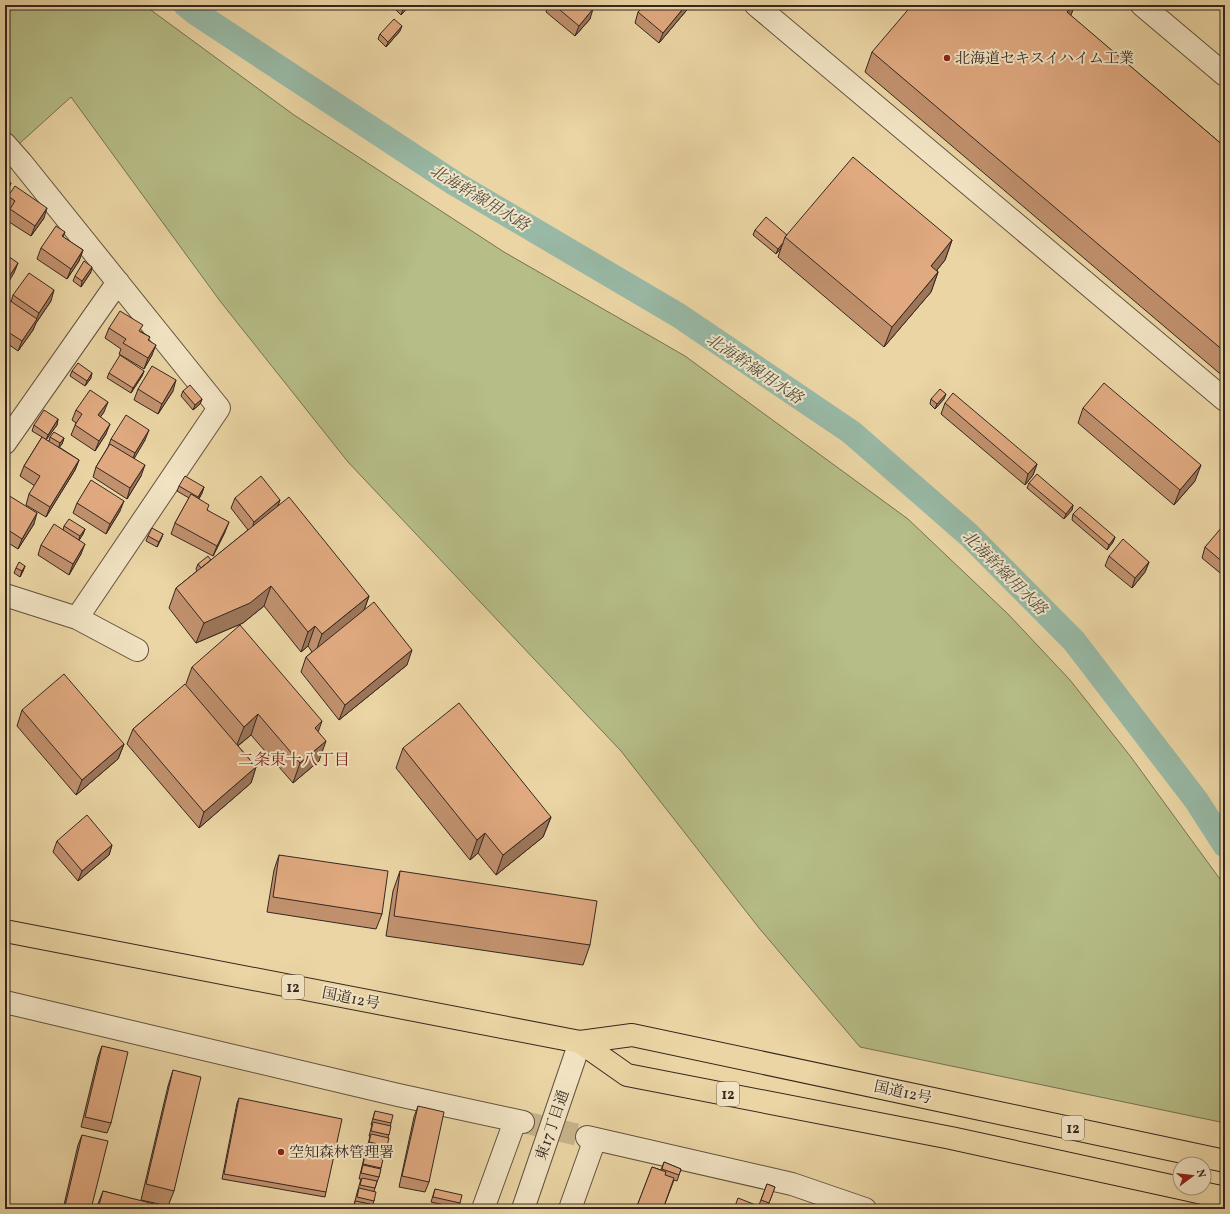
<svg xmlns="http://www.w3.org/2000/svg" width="1230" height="1214" font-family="Vollkorn,'Noto Serif JP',serif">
<rect width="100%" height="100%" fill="#ebd5a4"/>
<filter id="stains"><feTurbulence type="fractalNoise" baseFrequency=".005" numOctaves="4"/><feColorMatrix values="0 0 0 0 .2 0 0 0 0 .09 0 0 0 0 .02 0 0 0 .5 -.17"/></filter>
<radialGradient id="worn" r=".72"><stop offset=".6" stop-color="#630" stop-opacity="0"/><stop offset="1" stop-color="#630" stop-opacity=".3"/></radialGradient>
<path fill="#b6bd87" stroke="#767254" d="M5 5H144L294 115 504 252 685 356 908 519 1008 614 1070 680 1131 757 1225 886V1123L860 1047 759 928 621 751 348 462 220 301 71 97 19 144 5 128Z"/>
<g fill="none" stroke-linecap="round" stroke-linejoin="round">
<path stroke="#98b9a6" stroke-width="25" d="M186 5 196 13 454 183 678 315 851 432 969 535 1074 641 1196 800 1225 845"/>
<path stroke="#c7b28a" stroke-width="22" stroke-dasharray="22 11" stroke-linecap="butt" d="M523 1122 587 1137"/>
<defs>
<path id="minor" d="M756 5 1225 400
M1142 5 1225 75
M5 144 21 162 219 408 77 618
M5 443 118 282
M5 595 77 618 137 650
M5 1002 398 1095 523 1122
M587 1137 792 1184 865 1209
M483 1209 515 1121
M523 1209 580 1042
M570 1209 595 1139"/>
<path id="highway" d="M5 931 580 1042 632 1035 1225 1161
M580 1042 627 1075 951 1138 1180 1188
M1180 1188 1225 1198"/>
</defs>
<use href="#minor" stroke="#625241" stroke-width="24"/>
<use href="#highway" stroke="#352720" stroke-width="24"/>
<use href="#minor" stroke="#f2e4c4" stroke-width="22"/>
<use href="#highway" stroke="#ebd5a4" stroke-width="22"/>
</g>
<path fill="#c1916e" stroke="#352720" d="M391 5H410L401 15Z
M549 5H589L590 19 575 36 546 12Z
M645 5H691L659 43 635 23 638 12Z
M1071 16 1225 147V378L865 72 872 52Z
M400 31 386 47 378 39 380 34Z
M8 196 44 218 31 236 6 220 10 210 5 207V205Z
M755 230 787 235 952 240 945 260 937 270 938 272 931 292 884 347 778 257 781 248 776 254 753 235Z
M65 232 63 237 83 250 79 261 67 279 37 259 41 248Z
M91 272 81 287 73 281 75 276Z
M13 295 51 301 36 323 33 330 18 351 5 342V299L11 302Z
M109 328 140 331 150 337 148 340 152 355 144 369 119 354 121 349 105 338Z
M72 371 91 378 85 386 70 376Z
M144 371 142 376 131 393 107 378 109 373Z
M138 389 173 391 158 414 134 400Z
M183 391 202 399 200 404 193 410 181 396Z
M931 399H944L935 409 930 404Z
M945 403 1037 464 1033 475 1025 485 941 414Z
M1083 408 1195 481 1174 505 1078 423Z
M76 410 104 412 100 417 106 434 95 451 71 435 76 423 72 420Z
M58 419 57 425 46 440 49 441 50 437 64 438 62 444 59 447 79 460 75 470 46 517 26 505 29 494 35 486 20 476 24 466 42 437 32 431 34 425Z
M111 439 145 440 134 458 141 476 127 499 93 477 96 467 108 447Z
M1029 483 1073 505 1072 510 1064 519 1027 488Z
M179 486 204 487 202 493 199 499 225 532 213 556 171 534 175 523 189 498 177 491Z
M235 498 280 500 278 505 369 596 364 610 407 665 339 720 301 672 306 657 312 652 308 646 301 652 264 606 243 623 196 643 169 608 176 588 197 571 196 569 198 564 211 560 248 530 231 508Z
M5 499 34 524 18 549 5 541Z
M77 503 120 511 106 534 73 513Z
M1073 514 1115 537 1113 542 1107 550 1072 520Z
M1225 523V577L1202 558 1205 547 1223 528Z
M64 526 85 529 83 534 79 540 81 554 69 575 38 555 41 545 63 530Z
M163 534 161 539 157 547 146 541 148 536Z
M1109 556 1149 562 1145 572 1132 588 1105 566Z
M25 566 23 571 20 577 14 573 16 568Z
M192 667 318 732 319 761 293 783 251 735 238 746 256 767 251 783 199 828 127 744 133 729 186 684Z
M22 710 124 744 118 759 76 795 17 726Z
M403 748 551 817 543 837 496 875 478 853 470 860 396 768Z
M57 841 112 845 109 855 78 881 53 852Z
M279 855 382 914 376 929 267 912 274 870Z
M400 871 590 945 583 965 386 936 393 891Z
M102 1046 111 1123 107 1133 81 1127 98 1057Z
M173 1070 174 1191 168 1206 141 1200 168 1086Z
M239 1098 326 1192 325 1197 222 1179 237 1103Z
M418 1106 429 1182 425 1192 399 1187 414 1117Z
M375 1111 391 1123 388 1138 387 1146 385 1151H384L379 1177 377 1182 374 1191V1201L372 1206H370L369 1209H353L357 1193 361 1179H359L364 1158H363L365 1150 367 1144 368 1145 370 1136H369L372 1125H371Z
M82 1135 91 1209H63L78 1145Z
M664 1162 681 1169 677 1181 674 1180 663 1209H636L652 1167 661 1170Z
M767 1184 775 1187 767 1208 759 1205Z
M435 1189 460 1203 458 1208 431 1202Z
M103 1191 170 1209H96Z"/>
<path fill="#9d765a" stroke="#352720" d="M407 5H410L401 15 403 9Z
M686 5H691L659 43 663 33Z
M1073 5H1075L1069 20 1067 12Z
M593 9 590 19 575 36 579 26Z
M402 26 400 31 386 47 388 42Z
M11 183 9 188 5 194V192Z
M47 208 44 218 31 236 35 226Z
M952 240 945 260 924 286 931 266Z
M783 243 781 248 776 254 778 249Z
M83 250 79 261 67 279 71 269Z
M18 263 14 273 5 288V283Z
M92 267 91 272 81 287 82 281Z
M938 272 931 292 884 347 892 327Z
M54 290 51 301 36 323 33 330 18 351 22 341 36 320 39 313Z
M156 345 152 355 144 369 148 358Z
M144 371 142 376 131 393 133 388Z
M92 373 91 378 85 386 87 381Z
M176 380 173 391 158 414 162 404Z
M946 394 944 399 935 409 937 404Z
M202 399 200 404 193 410 195 405Z
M108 402 104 412 94 426 98 415Z
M58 419 57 425 46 440 48 435Z
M110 424 106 434 95 451 99 441Z
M149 430 145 440 131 464 135 453Z
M64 438 62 444 58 449 60 443Z
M79 460 75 470 46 517 50 507Z
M1037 464 1033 475 1025 485 1028 474Z
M145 465 141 476 127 499 130 488Z
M1201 465 1195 481 1174 505 1180 490Z
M204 487 202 493 196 503 198 497Z
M280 500 276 511 251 532 254 522Z
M124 501 120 511 106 534 110 524Z
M1073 505 1072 510 1064 519 1066 514Z
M37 513 34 524 18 549 22 539Z
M229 522 225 532 213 556 217 546Z
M85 529 83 534 78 542 80 536Z
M163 534 161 539 157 547 159 542Z
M1115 537 1113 542 1107 550 1109 545Z
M85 544 81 554 69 575 73 564Z
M1149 562 1145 572 1132 588 1135 578Z
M25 566 23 571 20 577 22 571Z
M271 586 264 606 243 623 196 643 204 623Z
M369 596 362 616 315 654 322 634Z
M315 626 308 646 301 652 308 632Z
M412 650 407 665 339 720 345 705Z
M258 714 251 735 236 747 244 727Z
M322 721 315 741V728Z
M326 741 319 761 293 783 300 763Z
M124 744 118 759 76 795 82 780Z
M256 767 251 783 199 828 204 812Z
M551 817 543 837 496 875 503 855Z
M485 833 478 853 470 860 477 840Z
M112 845 109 855 78 881 82 871Z"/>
<path fill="#e0a980" stroke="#352720" d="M399 5H407L403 9Z
M554 5H589L593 9 579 26Z
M645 5H686L663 33 638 12Z
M912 5H1073L1067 12 1225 147V352L872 52Z
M394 19 402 26 388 42 380 34Z
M853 157 952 240 931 266 938 272 892 327 785 237Z
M5 179 11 183 5 192Z
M15 186 47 208 35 226 10 209 15 201 8 196Z
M766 217 787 235 785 237 783 243 778 249 755 230Z
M56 226 65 232 62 236 83 250 71 269 41 248Z
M5 254 18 263 5 283Z
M84 261 92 267 82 281 75 276Z
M29 273 54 290 39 313 13 295Z
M6 298 37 319 22 341 5 330V299Z
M120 311 143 325 139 331 150 337 148 340 156 345 148 358 123 343 126 339 109 328Z
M120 355 144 371 133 388 109 373Z
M5 362 8 363 5 367Z
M78 363 92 373 87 381 72 371Z
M152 366 176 380 162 404 138 389Z
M1104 383 1201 465 1180 490 1083 408Z
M190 385 202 399 195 405 183 391Z
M940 389 946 394 937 404 931 399Z
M90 390 108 402 98 415 110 424 99 441 75 425 82 414 76 410Z
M953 393 1037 464 1028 474 945 403Z
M44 410 58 419 48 435 34 425Z
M126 415 149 430 135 453 111 439Z
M54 432 64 438 60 443 50 437Z
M42 437 79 460 50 507 29 494 40 476 24 466Z
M110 444 145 465 130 488 96 467Z
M1037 474 1073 505 1066 514 1029 483Z
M185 476 204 487 198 497 179 486Z
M261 476 280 500 254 522 235 498Z
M91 480 124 501 110 524 77 503Z
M191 494 209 505 207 510 229 522 217 546 175 523Z
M8 495 37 513 22 539 5 528V499Z
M289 497 369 596 322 634 315 626 308 632 271 586 250 603 204 623 176 588Z
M1080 507 1115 537 1109 545 1073 514Z
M69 519 85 529 80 536 64 526Z
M54 524 85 544 73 564 41 545Z
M1222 527 1225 530V564L1205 547Z
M152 528 163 534 159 542 148 536Z
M1123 539 1149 562 1135 578 1109 556Z
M208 556 211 560 201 568 198 564Z
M19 562 25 566 22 571 16 568Z
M374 602 412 650 345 705 306 657Z
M240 625 322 721 315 728 326 741 300 763 258 714 244 727 192 667Z
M64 674 124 744 82 780 22 710Z
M185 684 256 767 204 812 133 729Z
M459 703 551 817 503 855 485 833 477 840 403 748Z
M87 815 112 845 82 871 57 841Z
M279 855 388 871 382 914 273 897Z
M400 871 597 901 590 945 394 916Z
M102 1046 128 1052 111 1123 85 1117Z
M173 1070 201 1077 174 1191 146 1184Z
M239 1098 342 1119 326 1192 224 1174Z
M418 1106 444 1112 429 1182 402 1176Z
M375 1111 393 1115 391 1123 373 1119Z
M373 1122 391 1126 389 1135 371 1131Z
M371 1134 389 1138 387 1146 369 1142Z
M82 1135 108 1141 91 1209H79L65 1206Z
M367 1144 384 1148 383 1157 365 1153Z
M365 1156 383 1159 381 1168 363 1164Z
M664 1162 681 1169 679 1175 662 1169Z
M363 1165 381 1169 379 1177 361 1173Z
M652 1167 666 1172 665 1175 674 1178 663 1209H643L637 1206Z
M362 1178 377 1181 375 1188 360 1185Z
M767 1184 775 1187 769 1203 761 1200Z
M359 1188 376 1192 374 1201 357 1197Z
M435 1189 462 1195 460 1203 433 1197Z
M103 1191 170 1208V1209H98Z
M738 1198 766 1209H734Z
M355 1201 370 1204 369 1209H354Z
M447 1206 459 1209H446Z"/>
<g fill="#8f2418" stroke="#f2e4c4" stroke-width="1.5">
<circle cx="947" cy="58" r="4"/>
<circle cx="281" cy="1152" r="4"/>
</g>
<g text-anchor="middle" stroke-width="4" stroke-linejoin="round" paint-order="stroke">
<g fill="#f2e4c4" stroke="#6e6051" stroke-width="1">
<rect x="282" y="975" width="22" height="24" rx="3"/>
<rect x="717" y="1082" width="22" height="24" rx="3"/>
<rect x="1062" y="1116" width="22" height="24" rx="3"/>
</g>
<g font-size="14" font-weight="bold" fill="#352720">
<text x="293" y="992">12</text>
<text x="728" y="1099">12</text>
<text x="1073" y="1133">12</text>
</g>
<g font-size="15" fill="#352720" stroke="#f2e4c4" text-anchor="start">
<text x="955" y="63">北海道セキスイハイム工業</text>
<text x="289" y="1157">空知森林管理署</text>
</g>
<g font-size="15" fill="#352720" stroke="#f2e4c4">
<text transform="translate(351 998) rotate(11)" y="5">国道12号</text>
<text transform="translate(903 1092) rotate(12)" y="5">国道12号</text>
<text transform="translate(552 1125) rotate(-71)" y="5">東17丁目通</text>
</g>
<g font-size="16" font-style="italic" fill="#4e4c42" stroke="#f2e4c4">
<text transform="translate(480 197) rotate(31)" y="6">北海幹線用水路</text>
<text transform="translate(755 368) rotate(34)" y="6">北海幹線用水路</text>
<text transform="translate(1005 572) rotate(45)" y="6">北海幹線用水路</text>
</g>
<g font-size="16" fill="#7a1f14" stroke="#f2e4c4">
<text x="294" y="765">二条東十八丁目</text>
</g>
</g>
<rect width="1230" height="1214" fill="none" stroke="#ebd5a4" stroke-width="20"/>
<rect x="6" y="6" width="1218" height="1202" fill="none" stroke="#352720" stroke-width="2"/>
<rect x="10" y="10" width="1210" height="1194" fill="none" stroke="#352720"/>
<g transform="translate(1192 1176) rotate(75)"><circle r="19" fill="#f2e4c4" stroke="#a69882"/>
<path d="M0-3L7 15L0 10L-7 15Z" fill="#8f2418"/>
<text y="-6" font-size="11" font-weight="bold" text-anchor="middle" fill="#352720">N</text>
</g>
<rect width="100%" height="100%" filter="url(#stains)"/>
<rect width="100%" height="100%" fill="url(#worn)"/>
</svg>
